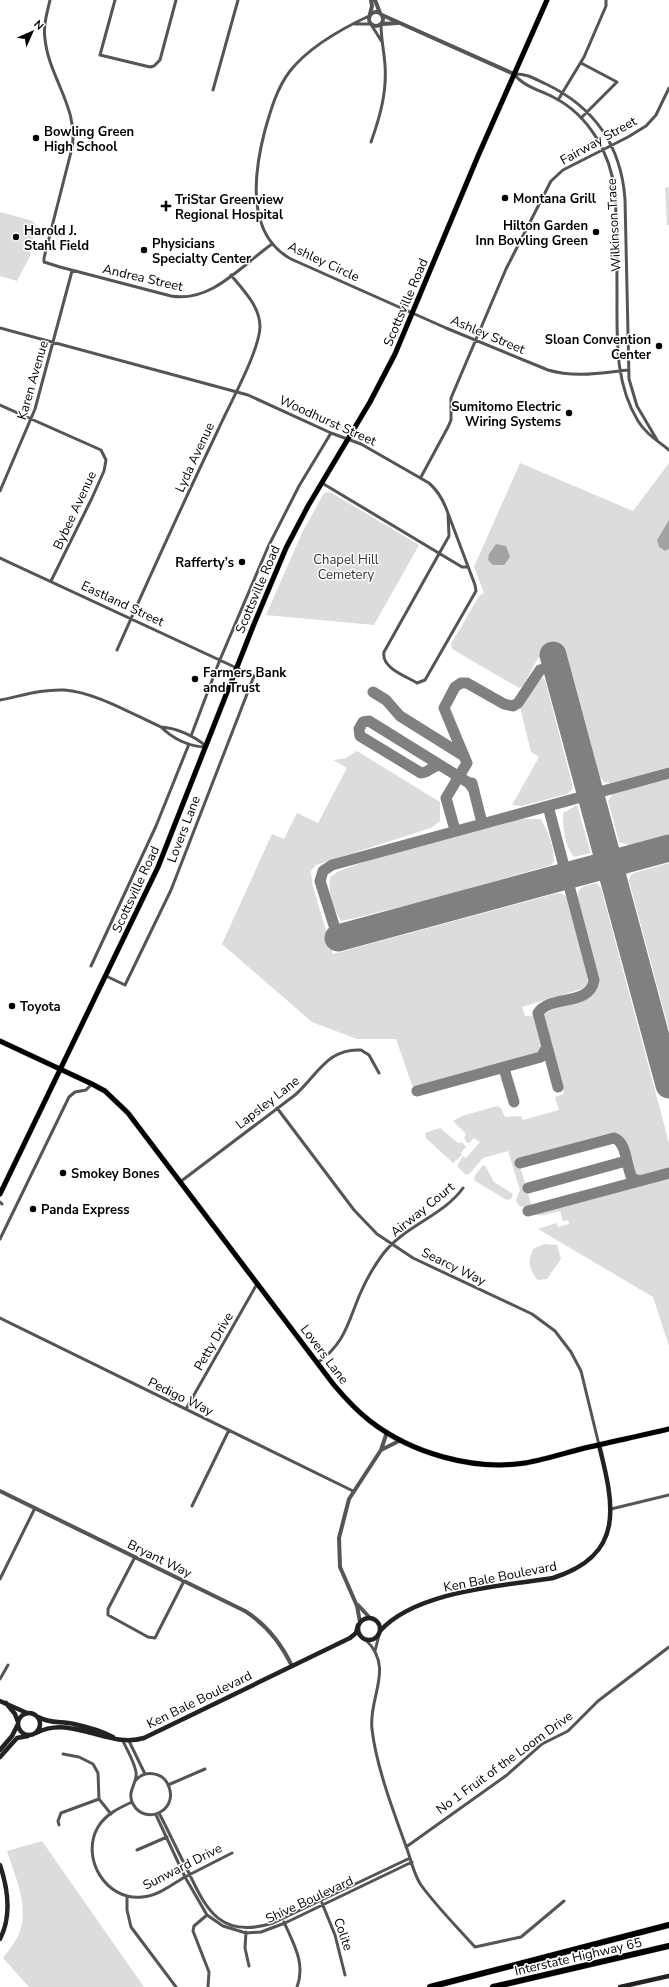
<svg xmlns="http://www.w3.org/2000/svg" width="669" height="1987" font-family="'Nunito Sans',sans-serif">
<rect width="100%" height="100%" fill="#fff"/>
<path fill="#dcdcdc" d="M669 187V225H667L665 188Z
M0 212 33 221 36 225 30 250 31 254 17 281 0 276Z
M520 463 633 511 669 463V767L611 783 604 782 600 777 566 651 538 658 523 686 519 688 452 649 451 644 479 596 484 593 474 567Z
M330 492 419 545 374 625 266 615 302 533 324 493Z
M538 678H542L545 680 573 787 571 791 567 794 522 806 512 805 539 757 531 752 520 707Z
M357 751 440 802V821L431 828 316 865 311 871 312 883 333 954 558 893C564 894 567 896 570 902L588 976 587 984 582 989 522 1007 525 1016H534C540 1026 547 1044 539 1054L413 1088 396 1039H357L312 1022 222 944 272 834 284 839 297 813 318 823 347 768 333 760 346 758Z
M669 779V835L629 845 619 842 608 801 613 794Z
M577 805 591 853 574 857C564 845 563 828 563 813Z
M526 819H541C548 832 554 846 554 862L551 865 439 897 355 918 341 921C333 907 328 894 330 877L339 871 395 851 516 820Z
M669 863V1030L629 881 630 876 634 873Z
M596 883 601 888 669 1143V1169L638 1176 633 1174 623 1140 619 1136 518 1160 532 1207 525 1208 518 1205 516 1200 520 1190 508 1151 483 1158 470 1173 466 1175 457 1166 463 1156 466 1158 480 1142 474 1138 469 1143H467L464 1138 466 1134 453 1121 462 1116 497 1106 501 1108 505 1117 521 1116 523 1120 559 1110 555 1097 564 1094 544 1020V1015C561 999 597 1010 599 978L578 899V892L582 887Z
M440 1128 458 1143 462 1142 466 1147 461 1153 462 1155 453 1163 426 1138 425 1133Z
M483 1165 486 1167 494 1182 513 1194 511 1199 507 1200 475 1181 474 1177Z
M669 1177V1346L653 1297 538 1229 556 1223 558 1227 569 1224 568 1220 563 1221 560 1211C551 1213 541 1218 532 1213Z
M544 1244 557 1245 561 1259 547 1279 538 1280C528 1269 528 1261 533 1249Z
M42 1841 144 1987H29L3 1958C7 1952 12 1946 16 1940 32 1912 16 1879 7 1851Z"/>
<path fill="#a3a3a3" d="M669 520V549L665 551 659 547 657 540Z
M496 544 506 546 510 557 504 565H493L488 560 489 554Z"/>
<g fill="none" stroke-linecap="round" stroke-linejoin="round">
<path stroke="#808080" stroke-width="11" d="M373 692 386 700 400 716 464 756
M440 765C432 766 428 773 421 773L360 736 359 729 363 722 369 721 469 783 474 790
M472 783 482 823
M548 806 594 980C590 1007 550 994 538 1013L558 1087
M455 830 446 798 467 763 444 708 455 687 461 683H467L504 704 513 706 518 703 540 670C550 667 556 671 560 680
M338 938 320 881 323 871 332 865 669 773
M506 1067 505 1072 514 1102
M417 1091 541 1057 547 1047
M520 1163 614 1138C627 1142 626 1167 632 1178L639 1181
M528 1188 626 1161
M528 1211 669 1173"/>
<path stroke="#808080" stroke-width="27" d="M553 655 669 1085
M338 938 669 848"/>
<defs>
<path id="primary" d="M0 1041 92 1084 105 1091 128 1113 334 1385C345 1398 357 1411 370 1421 411 1453 473 1471 525 1463 543 1460 562 1454 581 1449 610 1442 640 1436 669 1429
M0 1194 158 867 254 624 286 548 308 506 370 402 395 354 478 156 547 0"/>
<path id="motorway" d="M430 1987 669 1925
M493 1987 669 1946"/>
</defs>
<use href="#primary" stroke="#dbdbdb" stroke-width="6"/>
<use href="#motorway" stroke="#dbdbdb" stroke-width="7"/>
<path stroke="#555" stroke-width="3" d="M50 0C47 13 43 26 45 39 49 78 79 108 72 148L44 258V262L60 267 171 296C211 303 241 266 272 244
M115 0 100 55 150 67 154 66 160 60 176 0
M369 16C341 29 310 46 290 71 277 88 271 109 265 130 254 172 245 234 291 259L446 328 548 370C575 378 600 373 628 370
M355 24H370
M372 26 382 42
M213 90 238 0
M558 100 584 57 606 6V0
M581 118 617 82 581 63
M371 142C380 117 387 92 385 65 384 51 381 38 381 25
M0 328 248 395 331 433 361 444 429 483C437 490 442 498 446 508L475 585 476 591 425 680 417 683C406 676 381 668 384 652L449 536 448 514
M0 405 101 450 106 460 104 471 92 498 51 581
M657 440 637 406 629 379 625 199C621 145 594 107 546 84 535 79 526 73 514 74 523 86 539 90 553 97 589 115 611 154 615 193 617 228 617 263 617 297 617 341 615 383 638 421 646 434 658 441 669 450
M421 477 448 427 451 420V398L506 269 551 181 563 170 628 137 646 126 656 115 669 88
M322 483 462 567H468
M0 491 35 409 72 271
M0 558 254 676 171 890 125 985 106 976
M117 650C150 576 183 503 218 430 229 405 259 352 260 327 260 306 243 290 231 275
M0 700C21 696 42 689 64 690 95 692 132 714 161 727 173 739 190 747 206 747
M161 727C177 728 194 736 206 746
M191 736 219 662 268 547 299 486 331 433
M91 966 156 826 189 744
M277 1108 354 1210 377 1234 413 1258 532 1314 555 1331 571 1352 581 1371 599 1445
M180 1182 295 1095C317 1076 327 1048 361 1050L369 1055 379 1073
M0 1202 2 1204
M0 1239 69 1097 75 1092 86 1090 92 1084
M0 1318 353 1491
M317 1363C345 1344 348 1322 360 1294 366 1280 374 1266 383 1254 404 1226 443 1216 463 1188
M186 1409 257 1284
M192 1506 229 1430
M611 1509 669 1495
M135 1557 108 1609V1615L148 1637 155 1638 184 1581
M0 1579 35 1508
M366 1640C395 1668 368 1698 372 1729 376 1766 394 1813 407 1849 411 1860 414 1875 421 1885 437 1907 457 1927 475 1947L521 1937 564 1901
M375 1651 379 1635
M0 1679 8 1665
M123 1741C127 1750 134 1761 136 1772 138 1783 126 1791 133 1804 145 1826 178 1811 169 1787 164 1772 145 1769 135 1781
M129 1741 145 1774
M63 1754 79 1757 93 1764 98 1773 99 1799 111 1814
M168 1785 205 1769
M132 1802C119 1808 106 1814 98 1827 80 1858 106 1901 142 1897 157 1896 170 1886 183 1878 199 1870 216 1861 232 1853
M159 1813C169 1832 178 1852 188 1871 207 1912 222 1939 273 1923L410 1858
M156 1815 185 1877 207 1915 223 1926 246 1933 261 1932 285 1923 412 1862
M59 1825 58 1821 61 1813 99 1799
M406 1847 507 1775 542 1744 568 1731 598 1701 669 1647
M137 1850 167 1837
M127 1896V1910L131 1927 176 1987
M322 1903 335 1935 345 1975
M207 1915 194 1926 193 1931 209 1972 208 1987
M284 1922C293 1943 306 1963 297 1987
M246 1932 245 1948 249 1966"/>
<path stroke="#555" stroke-width="4" d="M375 0 380 13
M369 19a7 7 0 1 1 14 0a7 7 0 1 1-14 0Z
M370 14 372 6 371 0
M382 15 514 74
M382 24 398 23
M381 1450 401 1440
M0 1491 245 1611C267 1625 281 1643 292 1666
M358 1605 370 1618
M360 1622 357 1606 340 1567 339 1538 349 1499 381 1450 387 1432"/>
<path stroke="#222" stroke-width="4.5" d="M358 1629a11 11 0 1 1 22 0a11 11 0 1 1-22 0Z
M380 1631C416 1591 502 1586 553 1578 626 1555 614 1505 599 1445
M0 1701 27 1713
M6 1703 15 1714 18 1722
M18 1724a11 11 0 1 1 22 0a11 11 0 1 1-22 0Z
M38 1717C50 1724 61 1721 74 1724 88 1727 101 1731 113 1737
M36 1733C72 1714 107 1749 144 1738L350 1638 356 1633 358 1625
M0 1750 12 1736 18 1724
M0 1757 17 1738 28 1736
M0 1865C8 1889 12 1916 0 1939
M620 1987 669 1976"/>
<use href="#primary" stroke="#000" stroke-width="5"/>
<use href="#motorway" stroke="#000" stroke-width="6"/>
</g>
<g fill="#000" stroke="#fff" stroke-width="1.5">
<circle cx="36" cy="138" r="4"/>
<circle cx="505" cy="198" r="4"/>
<path d="M164 200h4v4h4v4h-4v4h-4v-4h-4v-4h4z"/>
<circle cx="596" cy="232" r="4"/>
<circle cx="16" cy="237" r="4"/>
<circle cx="144" cy="250" r="4"/>
<circle cx="659" cy="346" r="4"/>
<circle cx="569" cy="413" r="4"/>
<circle cx="242" cy="562" r="4"/>
<circle cx="195" cy="679" r="4"/>
<circle cx="12" cy="1006" r="4"/>
<circle cx="63" cy="1173" r="4"/>
<circle cx="33" cy="1209" r="4"/>
</g>
<g text-anchor="middle" stroke-width="3" stroke-linejoin="round" paint-order="stroke">
<g font-size="13" font-weight="bold" fill="#000" stroke="#fff" text-anchor="start">
<text x="44" y="136">Bowling Green<tspan x="44" dy="15">High School</tspan></text>
<text x="513" y="203">Montana Grill</text>
<text x="175" y="204">TriStar Greenview<tspan x="175" dy="15">Regional Hospital</tspan></text>
<text x="588" y="230" text-anchor="end">Hilton Garden<tspan x="588" dy="15">Inn Bowling Green</tspan></text>
<text x="24" y="235">Harold J.<tspan x="24" dy="15">Stahl Field</tspan></text>
<text x="152" y="248">Physicians<tspan x="152" dy="15">Specialty Center</tspan></text>
<text x="651" y="344" text-anchor="end">Sloan Convention<tspan x="651" dy="15">Center</tspan></text>
<text x="561" y="411" text-anchor="end">Sumitomo Electric<tspan x="561" dy="15">Wiring Systems</tspan></text>
<text x="234" y="567" text-anchor="end">Rafferty’s</text>
<text x="203" y="677">Farmers Bank<tspan x="203" dy="15">and Trust</tspan></text>
<text x="20" y="1011">Toyota</text>
<text x="71" y="1178">Smokey Bones</text>
<text x="41" y="1214">Panda Express</text>
</g>
<g font-size="13" fill="#000" stroke="#fff">
<text transform="translate(598 140) rotate(-29)" y="5">Fairway Street</text>
<text transform="translate(613 225) rotate(-93)" y="5">Wilkinson Trace</text>
<text transform="translate(324 261) rotate(25)" y="5">Ashley Circle</text>
<text transform="translate(143 277) rotate(13)" y="5">Andrea Street</text>
<text transform="translate(405 302) rotate(-67)" y="5">Scottsville Road</text>
<text transform="translate(488 334) rotate(23)" y="5">Ashley Street</text>
<text transform="translate(32 380) rotate(-74)" y="5">Karen Avenue</text>
<text transform="translate(328 420) rotate(24)" y="5">Woodhurst Street</text>
<text transform="translate(194 457) rotate(-65)" y="5">Lyda Avenue</text>
<text transform="translate(74 510) rotate(-65)" y="5">Bybee Avenue</text>
<text transform="translate(257 589) rotate(-67)" y="5">Scottsville Road</text>
<text transform="translate(123 603) rotate(25)" y="5">Eastland Street</text>
<text transform="translate(183 829) rotate(-69)" y="5">Lovers Lane</text>
<text transform="translate(135 889) rotate(-65)" y="5">Scottsville Road</text>
<text transform="translate(267 1102) rotate(-38)" y="5">Lapsley Lane</text>
<text transform="translate(422 1209) rotate(-39)" y="5">Airway Court</text>
<text transform="translate(454 1266) rotate(26)" y="5">Searcy Way</text>
<text transform="translate(213 1341) rotate(-60)" y="5">Petty Drive</text>
<text transform="translate(325 1354) rotate(53)" y="5">Lovers Lane</text>
<text transform="translate(181 1396) rotate(26)" y="5">Pedigo Way</text>
<text transform="translate(160 1558) rotate(26)" y="5">Bryant Way</text>
<text transform="translate(500 1576) rotate(-11)" y="5">Ken Bale Boulevard</text>
<text transform="translate(199 1699) rotate(-26)" y="5">Ken Bale Boulevard</text>
<text transform="translate(504 1762) rotate(-36)" y="5">No 1 Fruit of the Loom Drive</text>
<text transform="translate(182 1866) rotate(-27)" y="5">Sunward Drive</text>
<text transform="translate(309 1899) rotate(-25)" y="5">Shive Boulevard</text>
<text transform="translate(344 1934) rotate(71)" y="5">Colite</text>
<text transform="translate(578 1956) rotate(-13)" y="5">Interstate Highway 65</text>
</g>
<g font-size="13" fill="#333" stroke="#fff">
<text x="346" y="564">Chapel Hill<tspan x="346" dy="15">Cemetery</tspan></text>
</g>
</g>
<g transform="translate(32 32) rotate(45)" stroke="#ffffff" stroke-width="3" paint-order="stroke">
<path d="M0-3L7 15L0 10L-7 15Z" fill="#000000"/>
<text y="-6" font-size="11" font-weight="bold" text-anchor="middle" fill="#000000">N</text>
</g>
</svg>
